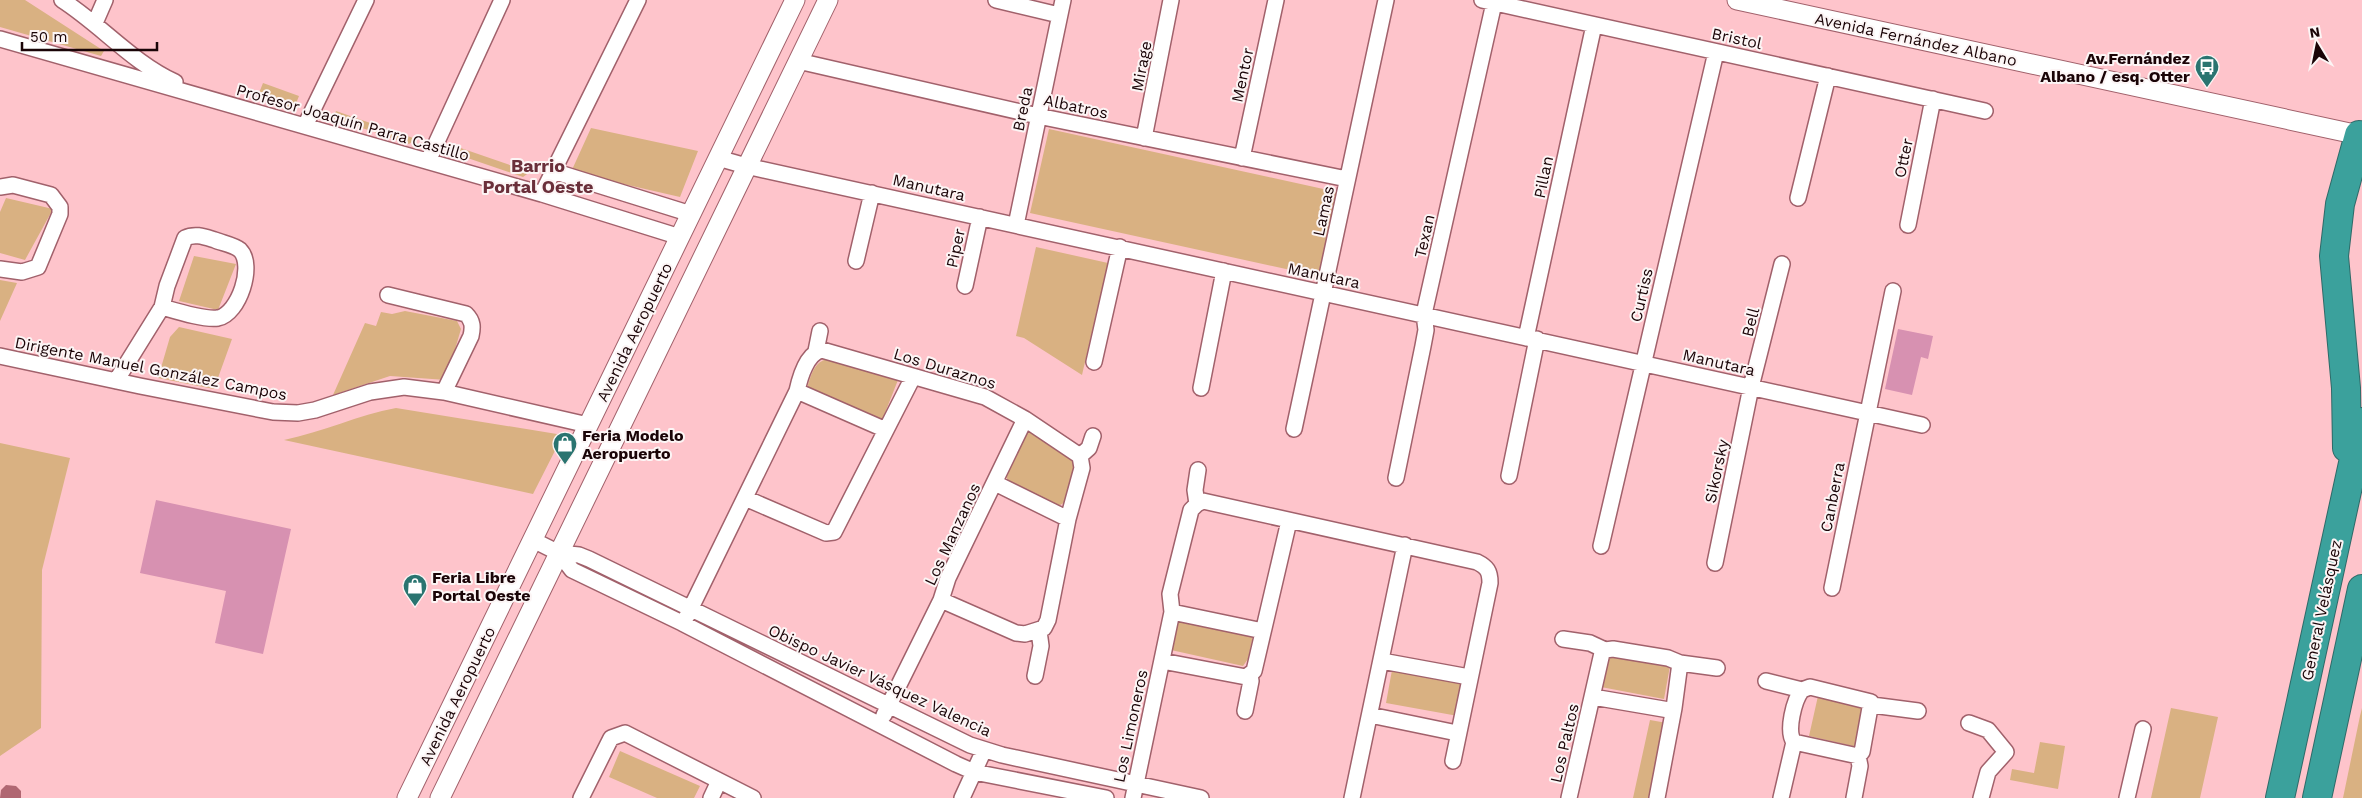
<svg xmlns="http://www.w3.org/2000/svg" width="2362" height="798" font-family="'Work Sans',sans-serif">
<rect width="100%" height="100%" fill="#fec4cb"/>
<path fill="#d9b182" d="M0 0H25L104 51 101 56 0 27Z
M263 83 299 96 293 111 257 98Z
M336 111 416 139 409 144 333 118Z
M591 128 698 151 680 197 571 172Z
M1049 129 1337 192 1318 276 1030 213Z
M449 144 530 172 523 177 447 151Z
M6 198 53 209 25 260 0 253V212Z
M1036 247 1108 263 1082 375 1024 338 1016 336Z
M194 256 236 264 218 310 179 301Z
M0 280 17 283 0 321Z
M405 311 457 321 461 329 446 380 390 376 333 395 365 323 376 326 381 312 392 314Z
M179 327 232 339 214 389 158 378 170 337Z
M832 358 898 380 881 423 807 388C812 373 814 360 832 358Z
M396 408 563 435 533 494 284 440C323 432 358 415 396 408Z
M1036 432 1073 456 1077 468 1067 501 1055 508 1010 485 1003 470 1023 434Z
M0 443 70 458 42 570 41 728 0 756Z
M1177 620 1253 636 1248 659 1243 666 1171 650Z
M1607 654 1670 666 1664 699 1601 687Z
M1392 670 1464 683 1458 716 1386 703Z
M1818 696 1866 706 1857 747 1809 736Z
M2171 708 2218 717 2200 798H2151Z
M2362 708V798H2343L2360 716Z
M1650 720 1667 723 1652 798H1633Z
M2040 742 2065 746 2058 789 2010 780 2012 769 2034 773Z
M620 751 700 786 694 798H657L609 777Z"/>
<path fill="#b06772" d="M6 785 16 786 21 791V798H0L1 790Z"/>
<path fill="#d791b1" d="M1898 329 1933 336 1928 359 1921 357 1912 395 1885 389Z
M156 500 291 529 263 654 215 643 226 591 140 573Z"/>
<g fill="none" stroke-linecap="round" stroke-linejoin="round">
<defs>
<path id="minor" d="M62 0C101 25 133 63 175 82
M996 0 1059 15
M1482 0 1985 111
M95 23 105 0
M0 39 542 194 680 237
M798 61 1038 116 1347 179
M305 126 366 0
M1144 138 1171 0
M718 158 746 166 1922 425
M1242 158 1276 0
M428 161 502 0
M553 171 691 214
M0 187 13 185 51 195 60 207V214L38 267 22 272 0 269
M542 194 638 0
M1798 198 1828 76
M1016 225 1063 0
M1908 225 1933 99
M856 261 872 193
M965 286 980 217
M388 295 466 314C473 321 473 327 471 336L444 392
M1526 338 1594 25
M816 351 820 331
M0 356 140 386 273 412 298 413 315 410 370 392 404 387 444 392 588 425
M1094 362 1120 247
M116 381 162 307 167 286 185 238C195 233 205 237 215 240 222 243 234 245 240 250 255 265 239 314 218 318 204 320 176 311 162 307
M1201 388 1224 271
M797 391 886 430
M1294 429 1386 0
M1080 456 1089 448 1093 436
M1509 476 1537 339
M1396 478 1423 346 1426 330 1424 314 1494 3
M995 483 1068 519
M745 498 826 533 834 532 913 377
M1197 504 1195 490 1198 470
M533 540 559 553 579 555 589 559 970 745 1002 755 1201 798
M1601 546 1716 52
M559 553 572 570 682 623 956 764 974 772 1106 798
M1715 563 1751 387 1782 264
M1832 588 1893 291
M941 600 1016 633 1025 634 1044 628 1048 620 1068 519 1082 468 1080 456
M1172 612 1263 631
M687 616 797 391C800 377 807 353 822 350L985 397 1025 419 1080 456
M1563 639 1590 643 1605 650
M1162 661 1246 677 1254 671 1289 521
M1382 661 1469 677
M1680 663 1717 668
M1035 676 1041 646 1039 631
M1766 681 1802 690
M1872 705 1918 711
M1245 711 1251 681 1250 675
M884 715 941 600 948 578 1025 419
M1370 715 1457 733
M1969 723 1988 730 2006 752 1988 772 1981 798
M581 798 611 738 625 733 753 798
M711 798 719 781
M962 798 984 750
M1133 798 1172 612 1170 594 1191 510 1197 504 1203 501 1477 562C1487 567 1490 571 1490 583L1453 761
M1352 798 1405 545
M1569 798 1602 653 1605 650 1613 649 1668 658 1680 663 1674 708 1669 710 1593 697
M1657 798 1674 708
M1781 798 1794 742C1786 731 1794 700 1802 690L1810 687 1871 702 1862 752 1858 756 1794 742
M1854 798 1860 766 1858 756
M2127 798 2143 729"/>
<path id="tertiary" d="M1737 0 2359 135
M407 798 795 0
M440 798 828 0"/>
<path id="motorway" d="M2347 448 2346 388 2334 256 2340 204 2359 135
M2280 798 2362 422
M2317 798 2362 589"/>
</defs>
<use href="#minor" stroke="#a1616b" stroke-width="18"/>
<use href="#tertiary" stroke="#a1616b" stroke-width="21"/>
<use href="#motorway" stroke="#2f6a68" stroke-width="30"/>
<use href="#minor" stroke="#fff" stroke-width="15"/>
<use href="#tertiary" stroke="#fff" stroke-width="19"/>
<use href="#motorway" stroke="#3ba19c" stroke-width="28"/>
</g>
<defs>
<symbol id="bus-pin" viewBox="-11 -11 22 30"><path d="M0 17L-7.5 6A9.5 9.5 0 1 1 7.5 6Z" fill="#2a7470" stroke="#fcf5f5"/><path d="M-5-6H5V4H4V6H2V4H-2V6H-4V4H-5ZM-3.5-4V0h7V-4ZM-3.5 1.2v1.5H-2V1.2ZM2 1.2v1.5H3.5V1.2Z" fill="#fff"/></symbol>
<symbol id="shop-pin" viewBox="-11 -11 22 30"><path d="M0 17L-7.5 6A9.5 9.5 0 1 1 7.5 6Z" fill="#2a7470" stroke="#fcf5f5"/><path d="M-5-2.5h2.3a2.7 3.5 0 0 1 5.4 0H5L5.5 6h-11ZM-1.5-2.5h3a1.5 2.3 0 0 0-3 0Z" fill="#fff"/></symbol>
</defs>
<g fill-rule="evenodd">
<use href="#bus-pin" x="2193" y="53" width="28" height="38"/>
<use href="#shop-pin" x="551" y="430" width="28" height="38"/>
<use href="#shop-pin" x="401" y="572" width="28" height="38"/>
</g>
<g text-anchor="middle" stroke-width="4" stroke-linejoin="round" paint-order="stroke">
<g font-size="16" fill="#1a0407" stroke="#fcf5f5">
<text transform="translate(1737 38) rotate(12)" y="6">Bristol</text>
<text transform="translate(1916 39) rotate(12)" y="6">Avenida Fernández Albano</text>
<text transform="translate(1141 66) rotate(-79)" y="6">Mirage</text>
<text transform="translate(1242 75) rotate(-78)" y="6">Mentor</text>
<text transform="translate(1076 106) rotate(12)" y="6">Albatros</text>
<text transform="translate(1022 109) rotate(-78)" y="6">Breda</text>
<text transform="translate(353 122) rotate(16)" y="6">Profesor Joaquín Parra Castillo</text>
<text transform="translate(1903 158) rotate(-78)" y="6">Otter</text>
<text transform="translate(1543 177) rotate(-78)" y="6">Pillan</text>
<text transform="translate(929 187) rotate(13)" y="6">Manutara</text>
<text transform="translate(1323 211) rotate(-78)" y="6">Lamas</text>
<text transform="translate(1424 236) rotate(-77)" y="6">Texan</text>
<text transform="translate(955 248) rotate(-78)" y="6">Piper</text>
<text transform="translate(1324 275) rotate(12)" y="6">Manutara</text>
<text transform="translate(1641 295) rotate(-77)" y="6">Curtiss</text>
<text transform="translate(1750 322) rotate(-76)" y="6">Bell</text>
<text transform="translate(634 332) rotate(-64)" y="6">Avenida Aeropuerto</text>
<text transform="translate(1719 362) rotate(13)" y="6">Manutara</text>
<text transform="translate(151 368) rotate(11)" y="6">Dirigente Manuel González Campos</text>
<text transform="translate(945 368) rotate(17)" y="6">Los Duraznos</text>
<text transform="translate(1716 471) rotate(-78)" y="6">Sikorsky</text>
<text transform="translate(1832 497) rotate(-79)" y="6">Canberra</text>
<text transform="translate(952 534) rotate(-65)" y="6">Los Manzanos</text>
<text transform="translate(2321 610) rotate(-78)" y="6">General Velásquez</text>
<text transform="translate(880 680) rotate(25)" y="6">Obispo Javier Vásquez Valencia</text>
<text transform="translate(457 696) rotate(-64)" y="6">Avenida Aeropuerto</text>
<text transform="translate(1130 726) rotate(-78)" y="6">Los Limoneros</text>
<text transform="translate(1564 743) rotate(-77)" y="6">Los Paltos</text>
</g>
<g font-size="16" font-weight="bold" fill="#1a0407" stroke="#fcf5f5" text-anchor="start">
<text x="2190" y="64" text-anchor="end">Av.Fernández<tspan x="2190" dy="18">Albano / esq. Otter</tspan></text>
<text x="582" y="441">Feria Modelo<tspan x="582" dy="18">Aeropuerto</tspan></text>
<text x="432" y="583">Feria Libre<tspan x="432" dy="18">Portal Oeste</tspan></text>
</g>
<g font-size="18" font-weight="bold" fill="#6a2f3a" stroke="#fcf5f5">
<text x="538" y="172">Barrio<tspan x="538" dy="21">Portal Oeste</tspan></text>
</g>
</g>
<g transform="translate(2317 45) rotate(350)" stroke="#fcf5f5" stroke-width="4" paint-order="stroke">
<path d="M0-4L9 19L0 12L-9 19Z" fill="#1a0407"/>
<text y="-8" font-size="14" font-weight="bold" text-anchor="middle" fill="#1a0407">N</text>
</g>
<path d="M22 42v8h135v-8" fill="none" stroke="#1a0407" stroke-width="2.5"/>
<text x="30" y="42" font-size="15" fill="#1a0407" stroke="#fcf5f5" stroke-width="4" paint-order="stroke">50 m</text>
</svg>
